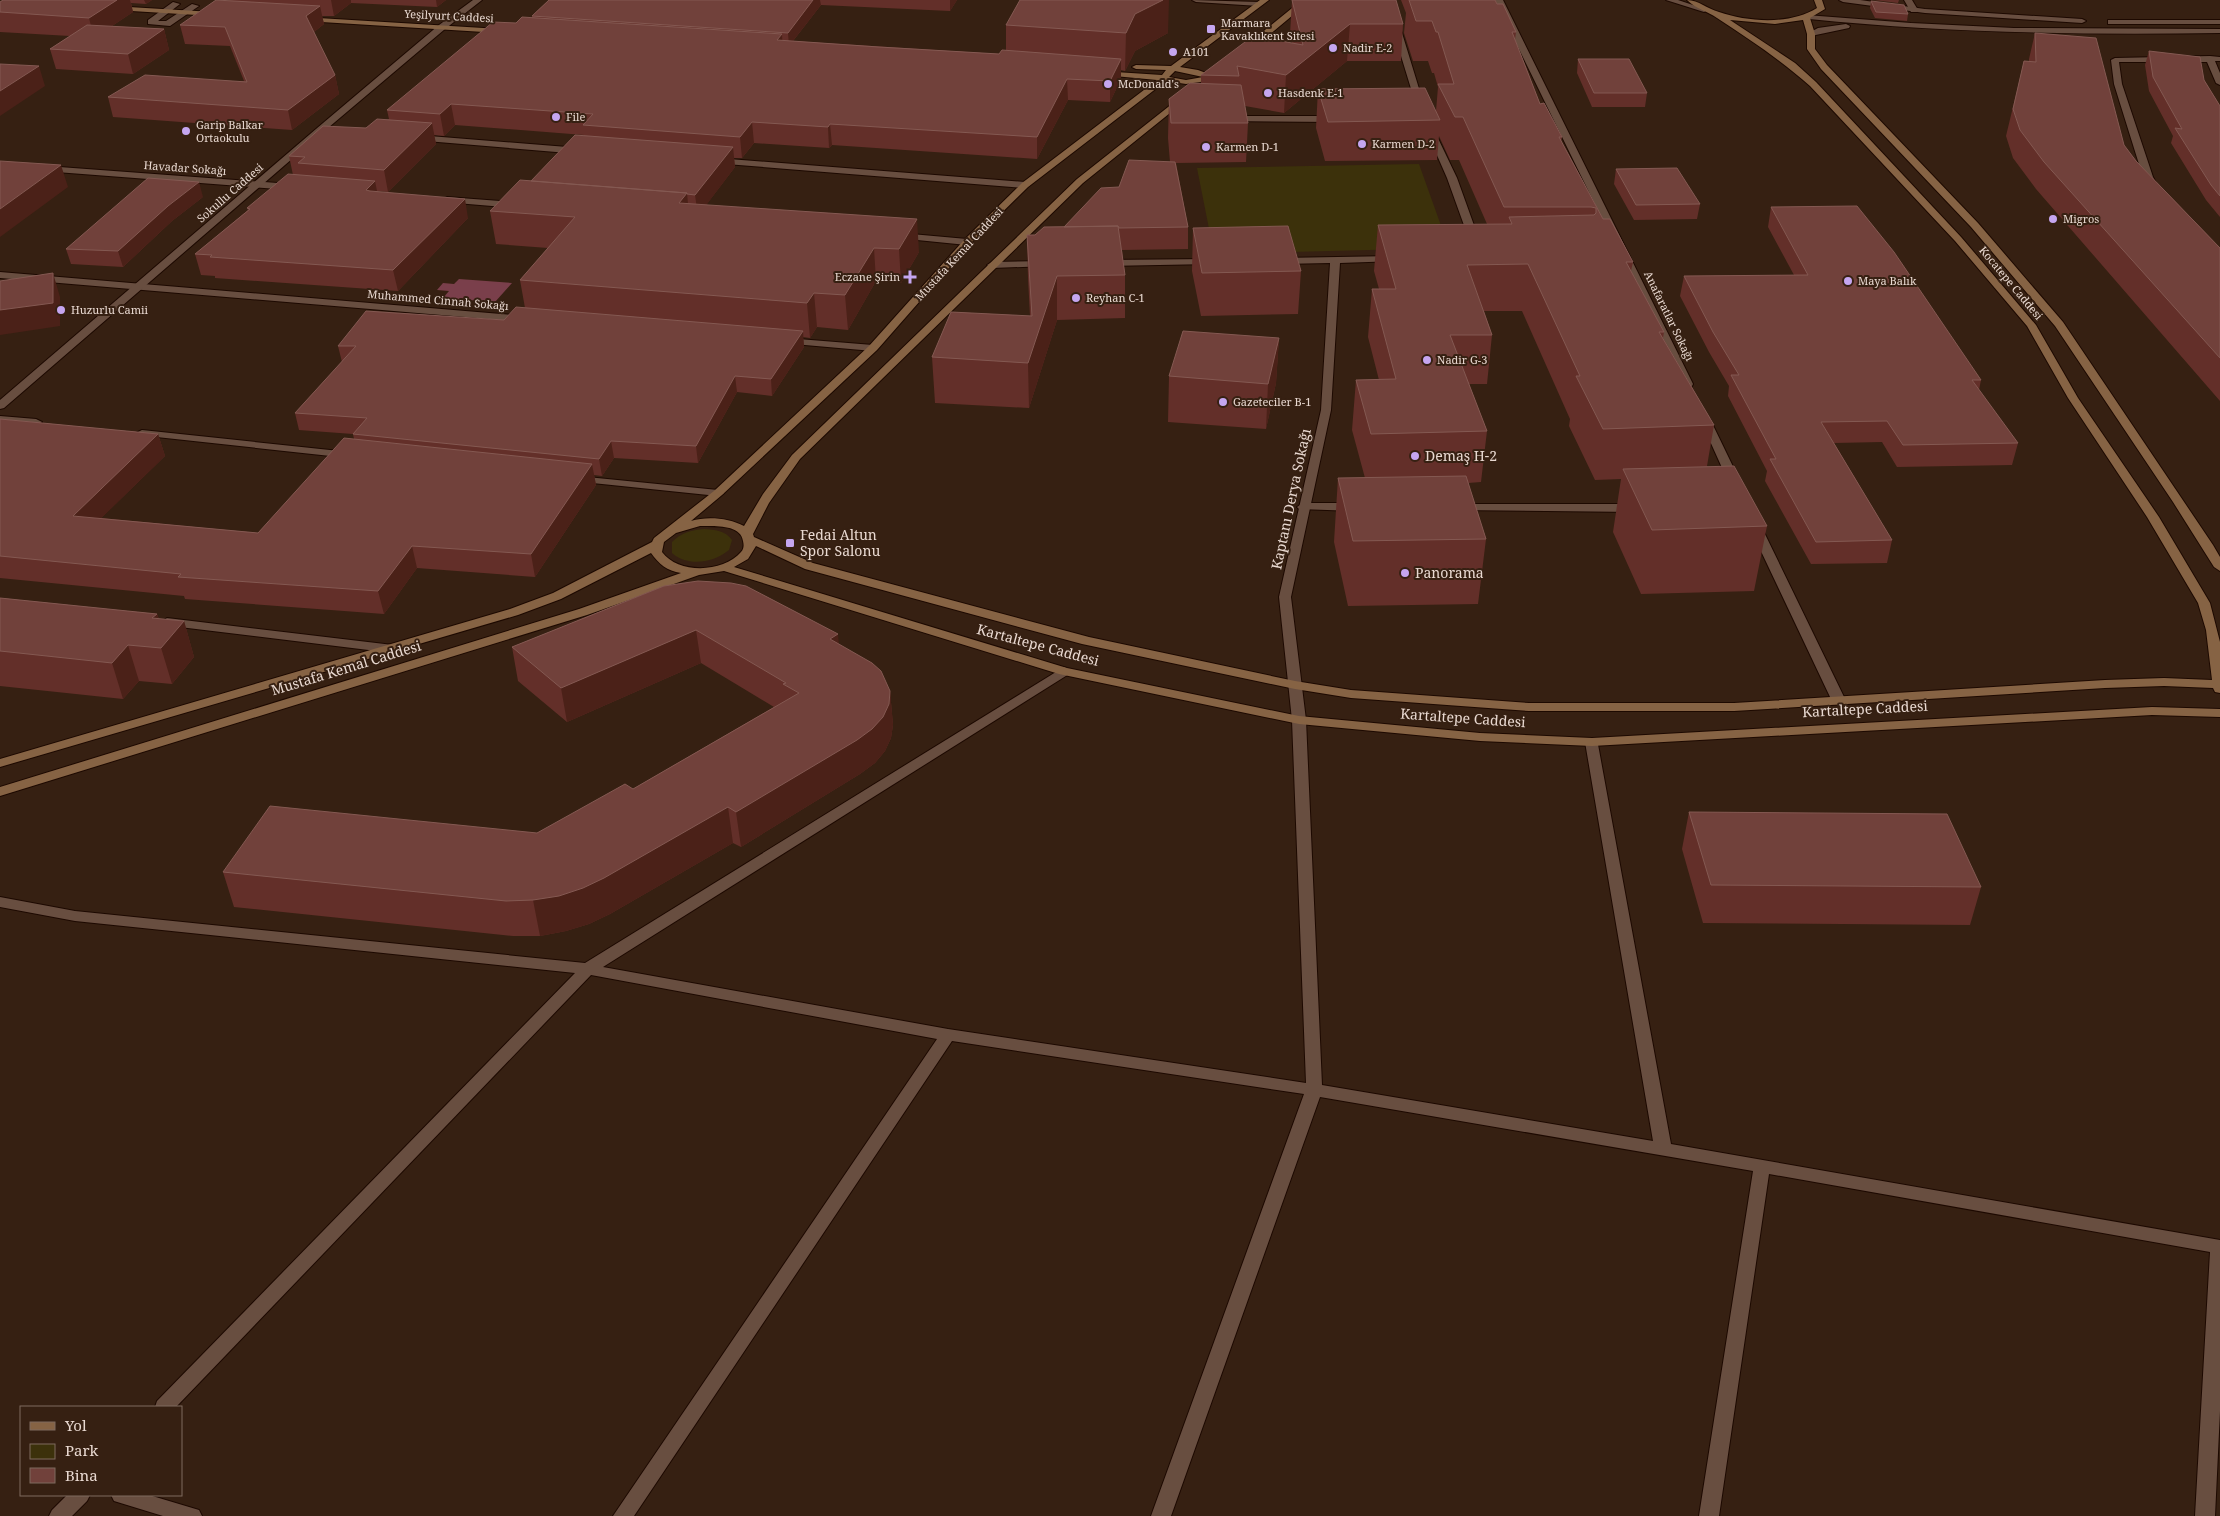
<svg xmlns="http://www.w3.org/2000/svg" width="2220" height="1516" font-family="'Noto Serif',serif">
<rect width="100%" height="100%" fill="#362012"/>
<path fill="#3c310b" d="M1419 164 1449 248 1214 254 1197 168Z
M704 529C715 530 725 530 732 540L729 550C713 563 688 567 672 553V542C681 533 691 530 704 529Z"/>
<path fill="#7a3f4b" d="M459 279 512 283 495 302 443 298 449 291 437 290 443 283 454 284Z"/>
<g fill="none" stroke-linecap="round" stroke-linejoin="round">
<defs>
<path id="service" d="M1904 0H1912L1918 10 1917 12H1911Z
M173 2 180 4 158 21H166L192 4 199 6 170 26 148 24V20Z
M1303 503H1355L1361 507 1355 511 1299 509 1297 507Z
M1459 504H1635L1641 508 1635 512 1455 510 1453 508 1455 506Z"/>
<path id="minor" d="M1192 0 1259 2 1263 4 1259 6 1196 2Z
M1380 0H1388L1402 33 1424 105 1423 107 1416 105 1394 33Z
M1495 0H1503L1693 384 1692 386 1688 387 1683 384Z
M2210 56 2220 57V61H2215L2220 73V85L2216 83 2207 62H2119L2122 84 2153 177 2159 189 2157 191H2151L2143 177 2114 84 2111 60 2115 58Z
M1229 116H1335L1339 119 1335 122 1226 121V117Z
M1427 128 1434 130 1457 178 1480 242 1478 244 1475 245 1470 242 1447 178 1426 130Z
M417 135 580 148 584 151 580 154 414 140V136Z
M716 158 1025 182 1030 185 1025 188 713 163V159Z
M46 166 291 184 296 187 291 190 43 171V167Z
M447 197 515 202 520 205 515 208 444 202 442 200Z
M900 233 967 239 972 242 967 245 897 238 895 236Z
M1394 256 1399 259 1397 261 1340 263 1331 410 1291 597 1306 720 1322 1085 1653 1141 1585 742 1587 739H1597L1671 1144 2220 1240V1411L2215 1516H2195L2210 1252 1769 1174 1719 1516H1699L1753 1171 1320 1097 1171 1516H1151L1304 1094 952 1041 634 1516H613L937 1039 591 975 176 1407H155L157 1401 575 973 75 921 0 907V897L75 911 585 963 1064 667 1071 671 1069 674 603 967 948 1029 1306 1083 1292 720 1279 597 1321 410 1330 263 1281 264 1276 261 1281 258Z
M1209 259 1214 262 1212 264 1106 266 1101 263 1106 260Z
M1047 261 1052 264 1050 266 992 268 987 265 992 262Z
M0 272 525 316 530 319 525 322 0 278Z
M786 338 873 345 878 348 873 351 782 343 781 341Z
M0 416 36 419 42 422 36 425 0 422Z
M1705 416 1710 419 1740 481 1738 483H1730L1728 481 1700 419Z
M142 430 349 452 355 455 349 458 138 435 136 433Z
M577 476 718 490 724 493 718 496 573 481 571 479Z
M1756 524 1762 528 1845 699 1843 702H1833L1831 699 1750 528Z
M167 618 393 645 399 649 393 653 163 625 161 622Z
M67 1495H90L87 1501 72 1516H49L52 1510Z
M111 1495H149L199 1510 202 1516H163L114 1501Z"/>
<path id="tertiary" d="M473 0H482L445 29 322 133 4 408 0 409V400L316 129 439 25Z
M1666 0H1678L1708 10 1704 12Z
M1839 0H1860L1925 9 2082 19 2086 21 2082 23 1925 13 1843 2Z
M1806 15 1911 23 2014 28 2220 29V33C2083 35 1946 33 1809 19L1805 17Z
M2108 20H2220V24H2108Z
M1846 24 1850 26 1849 28 1811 36 1807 34 1818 28Z"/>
<path id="secondary" d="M1260 0H1269L1180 67 1198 70 1214 76V80L1186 84 1166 81 1028 187 970 244 877 350 722 495 691 521C707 516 729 518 744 526L763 494 792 455 1077 179 1182 96 1186 99 1185 101 1083 183 800 459 769 503 753 534 754 537 813 563 1089 637 1295 681 1351 690 1529 703H1734L2105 680 2164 678 2212 680 2206 630 2198 603 2147 517 2068 398 2027 326 1955 241 1810 86C1781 60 1749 39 1717 18 1707 11 1696 9 1687 0 1699 0 1707 9 1719 12 1748 22 1790 25 1817 8L1814 0H1822L1825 9 1810 18 1815 34V49L1827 65 1978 223 2063 322 2213 545 2220 557V571L2214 567 2173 502 2055 326 1971 227 1821 69 1807 49V34L1803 20 1775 24 1730 20 1795 63 1816 82 1961 237 2036 325 2078 398 2159 517 2210 603 2220 642V693L2215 692 2213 688 2164 686 2105 688 1734 711H1529L1351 698 1295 689 1082 644 805 569 756 546 748 559 734 567 1067 668 1299 716 1480 733 1592 738 2152 707 2220 709V717L2152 715 1592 746 1480 741 1299 724 1059 674 724 571 699 575 587 615 0 796V787L579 609 681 573C667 571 659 564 651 553L561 599 518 615 0 767V759L510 609 553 593 652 542 654 538 714 491 869 346 964 240 1022 183 1157 80 1103 75 1099 73 1100 71 1162 75 1166 70 1136 69 1132 67 1136 65 1171 66ZM1175 71 1203 77 1186 80 1169 77ZM700 526C713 526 741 524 743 541 744 545 744 549 741 552 723 573 678 574 662 552L664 542 676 533Z
M1302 0H1311L1250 51H1244V47Z
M112 6 213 12 217 14 213 16 115 10H112Z
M302 17 500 29 504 31 500 33 305 21H302Z"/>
</defs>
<use href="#service" stroke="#1d0900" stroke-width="2"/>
<use href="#minor" stroke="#1d0900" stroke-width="2"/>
<use href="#tertiary" stroke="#1d0900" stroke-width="2"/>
<use href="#secondary" stroke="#1d0900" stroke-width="2"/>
<use href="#service" fill="#684e40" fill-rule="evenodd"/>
<use href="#minor" fill="#684e40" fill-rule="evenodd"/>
<use href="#tertiary" fill="#684e40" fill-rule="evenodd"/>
<use href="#secondary" fill="#866344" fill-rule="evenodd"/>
</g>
<path fill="#632f29" d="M3 0H152L146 4 131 3 133 12 112 26 164 29 169 50 133 74 56 69 50 49 70 36 0 32V2Z
M230 0H446L437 7 351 3 334 16H322L324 24 314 32 335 75 339 94 292 130 113 117 108 97 244 81 230 46 185 44 180 25Z
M549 0H957L950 11 821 5 793 41 999 54 1006 50V25L1168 33 1135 51 1125 71 1121 70V79L1110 102 1068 100 1037 159 832 145 829 148 754 143 742 158H734L735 167 706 205 919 252 901 283 876 281 848 330 817 327 810 338 803 337 804 347 772 396 737 392 698 463 614 458 602 476 594 475 596 485 535 577 417 568 384 614 185 599 184 596 0 578V419L158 434 165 456 101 518 258 533 354 439 353 434 299 430 295 413 342 362 338 346 504 320 525 308 520 280 548 248 496 244 490 211 531 181 584 136V135L455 125 444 136 434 135 436 144 388 192 377 191 378 192 468 218 398 291 215 278V276L201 275 195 254 248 210 247 208 293 175 289 156 389 119 387 110 516 23 532 18V16Z
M1292 0H1396L1403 24 1401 61H1347L1284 113 1245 106 1248 123 1246 162 1176 163 1188 227V249L1122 250 1125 275V318L1057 320 1029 408 935 403 932 357 1030 316 1028 278 1027 235H1035L1064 227 1119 187 1170 162 1168 138 1169 99 1201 84V75L1292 43 1290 34Z
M1401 0H1495L1516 32 1515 40 1540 104 1562 137 1561 142 1603 219 1633 262 1631 271 1664 332 1663 338 1714 425 1707 466 1767 526 1754 591 1641 594 1613 532 1621 479 1595 480 1569 426 1570 419 1522 311H1484L1492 335 1487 384H1469L1487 431 1481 482 1468 483 1486 539 1478 604 1348 606 1334 542 1338 478H1365L1352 430 1356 380H1379L1368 337 1372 289H1379L1374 271 1378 225 1487 224 1459 160H1450L1439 136 1437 160 1325 161 1316 128 1318 89 1436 111 1438 87 1434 73H1432L1428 61H1413L1404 33 1406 13Z
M1874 0H1899L1898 3Z
M1871 1 1908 14 1907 21 1875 18 1870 8Z
M2035 33 2136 161 2220 248V401L2036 189 2013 158 2006 136 2024 61 2029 62V59Z
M2149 51 2204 80 2220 106V217L2206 200 2171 143 2173 136 2149 91 2145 65Z
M1578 59 1647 93 1645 107H1592L1577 73Z
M1616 169 1700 204 1697 219 1634 220 1614 184Z
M203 197 172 221 123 267 71 264 66 249Z
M1771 207 1981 380 1979 390 2018 443 2012 465 1897 467 1882 442 1834 443 1892 540 1887 563 1811 564 1765 481 1767 471 1728 396 1729 386 1709 352 1680 296 1684 276 1794 275 1768 227Z
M1193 228 1301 271 1298 314 1201 316 1192 271Z
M1279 338 1276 383 1266 429 1168 422 1169 376Z
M664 586 839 644 890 691 893 725 891 738 885 751 875 763 860 774 741 847 733 843 610 914 589 924 566 931 540 936H513L234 907 223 872 537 833 633 789 774 707 701 663 567 722 518 681 512 647Z
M0 598 157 614 159 619 184 621 194 657 172 684 139 681 123 699 0 686Z
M1689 812 1981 887 1970 925 1703 923 1682 849Z"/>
<path fill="#4b2118" d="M117 0H130L133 12 94 38 89 18Z
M144 0H152L146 4Z
M331 0H351V3L334 16Z
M436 0H446L437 7Z
M813 0H820L821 5 789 46 788 33Z
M950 0H957L950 11Z
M1163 0H1169L1168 33 1135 51 1125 71 1126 33 1135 14Z
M320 6 324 24 310 35 306 16Z
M1350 24 1347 61 1284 113 1286 75Z
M164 29 169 50 133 74 128 54Z
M782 34 783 54 777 40Z
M1121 59V79L1110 102V81Z
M39 66 45 86 0 116V91Z
M335 75 339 94 292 130 288 110Z
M1067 79 1068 100 1037 159V137Z
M451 104 455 125 444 136 440 114Z
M752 122 754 143 742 158 740 137Z
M432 123 436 144 388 192 384 170Z
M830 124 832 145 829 148 828 127Z
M733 147 735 167 698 216 695 195Z
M61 165 68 187 0 237V209Z
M375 181 379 201 366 190Z
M199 182 203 197 172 221 123 267 118 251 168 206Z
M687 193 690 225 679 203Z
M465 199 468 218 398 291 393 270Z
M917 219 919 252 901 283 899 249Z
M874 248 876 281 848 330 845 295Z
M53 273 60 297V326L0 335V310Z
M1057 276V320L1029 408 1028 363Z
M814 293 817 327 810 338 807 303Z
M803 331 804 347 772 396 771 379Z
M1279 338 1276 383 1266 429 1268 384Z
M735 376 737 392 698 463 696 446Z
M158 434 165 456 81 538 73 516Z
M611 441 614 458 602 476 599 459Z
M592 464 596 485 535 577 531 554Z
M412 546 417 568 384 614 378 591Z
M157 614 166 642 184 621 194 657 172 684 152 618Z
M696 630 701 663 567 722 561 688Z
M838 634 841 668 830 639Z
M128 645 139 681 123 699 112 663Z
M890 691 893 725 891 738 885 751 875 763 860 774 741 847 736 812Z
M728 807 733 843 610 914 589 924 566 931 540 936 533 900Z"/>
<path fill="#71413b" stroke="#845952" d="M3 0H117L89 18 0 12V2Z
M216 0 320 6 306 16 335 75 288 110 108 97 145 75 247 82 225 27 180 25Z
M549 0H813L788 33 532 16Z
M1020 0H1163L1135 14 1126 33 1006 25Z
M1292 0H1396L1403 24H1350L1286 75 1237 66 1239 76 1201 75 1253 36 1303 45Z
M1409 0H1495L1497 4H1503L1516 32H1512L1540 104 1544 103 1562 137H1559L1603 219H1610L1633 262H1626L1664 332H1659L1714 425 1603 429 1576 376H1580L1528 264 1467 265 1492 335H1450L1487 431 1371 434 1356 380 1396 379 1372 289H1396L1378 225 1512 224 1509 217 1594 215 1596 213V208L1591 207H1504L1463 117H1455L1438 84H1454L1438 32H1436L1432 21H1416Z
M1871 1 1904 5 1908 14 1876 12Z
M522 17 782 34 777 40 879 47 999 54 1002 50 1121 59 1110 81 1067 79 1037 137 830 124 828 127 752 122 740 137 583 125 593 114 451 104 440 114 387 110 493 22 516 23Z
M87 25 164 29 128 54 50 49Z
M2035 33 2096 38 2124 145 2136 161 2220 248V358L2044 162 2020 130 2013 109 2024 61 2036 62Z
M2149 51 2200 57 2204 80 2220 106V196L2211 185 2175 128 2182 129 2153 77Z
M1578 59H1629L1647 93H1594Z
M0 64 39 66 0 91Z
M1190 83 1241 85 1248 123H1171L1169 99Z
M1425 88 1440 120 1328 122 1318 89Z
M377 119 432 123 384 170 298 163 305 157 289 156 323 126 366 128Z
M575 135 733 147 695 195 687 194V193L531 181Z
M1129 160 1175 162 1188 227 1119 228 1118 226 1064 227 1101 188 1119 187Z
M0 161 61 165 0 209Z
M1677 168 1700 204 1636 205 1616 169Z
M288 174 375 181 366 190 370 191 465 199 393 270 210 257 212 255 195 254 250 209 247 208Z
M148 178 199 182 168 206 118 251 66 249Z
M520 180 687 193 679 203 917 219 899 249 874 248 845 295 814 293 807 303 520 280 575 217 490 211Z
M1857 206 1894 252 1981 380H1972L2018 443 1903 445 1887 421 1821 422 1892 540 1816 542 1770 459H1776L1731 375H1739L1713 332 1684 276 1808 275 1771 207Z
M1118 226 1125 275 1057 276 1028 363 932 357 951 312 1032 316 1027 235H1035L1044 227Z
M1288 226 1301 271 1202 273 1193 228Z
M53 273V303L0 310V281Z
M516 307 803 331 771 379 735 376 696 446 611 441 599 459 353 434 367 418 295 413 356 346H338L366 311 504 320Z
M1183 331 1279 338 1268 384 1169 376Z
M0 419 158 434 73 516 258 533 344 438 592 464 531 554 412 546 378 591 178 577 181 574 0 556Z
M1734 466 1767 526 1652 530 1623 469Z
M1466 476 1486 539 1353 541 1338 478Z
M698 581 731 583 746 586 838 634 830 639 872 663 881 671 890 691 889 704 883 717 872 729 857 740 736 812 728 807 604 878 583 888 559 896 533 900 506 901 223 872 270 806 537 833 625 784 633 789 799 693 783 684 786 683 696 630 561 688 512 647 664 586Z
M0 598 157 614 152 618 184 621 161 648 128 645 112 663 0 651Z
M1689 812 1947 814 1981 887 1711 885Z"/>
<g fill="#c5a6f0" stroke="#362012" stroke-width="2">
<rect x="1206" y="24" width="10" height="10" rx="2.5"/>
<circle cx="1333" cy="48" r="5"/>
<circle cx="1173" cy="52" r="5"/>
<circle cx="1108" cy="84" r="5"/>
<circle cx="1268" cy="93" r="5"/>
<circle cx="556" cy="117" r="5"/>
<circle cx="186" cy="131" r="5"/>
<circle cx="1362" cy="144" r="5"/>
<circle cx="1206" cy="147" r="5"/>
<circle cx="2053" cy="219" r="5"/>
<path d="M907.5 269.5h5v5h5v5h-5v5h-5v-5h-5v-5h5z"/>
<circle cx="1848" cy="281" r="5"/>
<circle cx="1076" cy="298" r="5"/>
<circle cx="61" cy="310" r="5"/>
<circle cx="1427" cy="360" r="5"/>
<circle cx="1223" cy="402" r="5"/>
<circle cx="1415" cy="456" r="5"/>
<rect x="785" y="538" width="10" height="10" rx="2.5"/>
<circle cx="1405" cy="573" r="5"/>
</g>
<g text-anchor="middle" stroke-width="4" stroke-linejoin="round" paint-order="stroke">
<g font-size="11" fill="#e9d9d1" stroke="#362012">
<text transform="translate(449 16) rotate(3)" y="4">Yeşilyurt Caddesi</text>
<text transform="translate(185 168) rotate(4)" y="4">Havadar Sokağı</text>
<text transform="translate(230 193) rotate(-41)" y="4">Sokullu Caddesi</text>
<text transform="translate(959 254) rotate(-47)" y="4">Mustafa Kemal Caddesi</text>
<text transform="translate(2011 283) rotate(50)" y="4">Kocatepe Caddesi</text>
<text transform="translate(438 300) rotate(5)" y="4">Muhammed Cinnah Sokağı</text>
<text transform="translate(1669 316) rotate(64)" y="4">Anafaratlar Sokağı</text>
</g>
<g font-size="11" fill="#e9d9d1" stroke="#362012" text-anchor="start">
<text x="1221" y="27">Marmara<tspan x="1221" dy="13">Kavaklıkent Sitesi</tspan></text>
<text x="1343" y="52">Nadir E-2</text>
<text x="1183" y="56">A101</text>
<text x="1118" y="88">McDonald's</text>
<text x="1278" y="97">Hasdenk E-1</text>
<text x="566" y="121">File</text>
<text x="196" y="129">Garip Balkar<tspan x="196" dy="13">Ortaokulu</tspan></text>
<text x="1372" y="148">Karmen D-2</text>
<text x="1216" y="151">Karmen D-1</text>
<text x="2063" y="223">Migros</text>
<text x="900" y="281" text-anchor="end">Eczane Şirin</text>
<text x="1858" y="285">Maya Balık</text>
<text x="1086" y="302">Reyhan C-1</text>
<text x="71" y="314">Huzurlu Camii</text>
<text x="1437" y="364">Nadir G-3</text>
<text x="1233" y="406">Gazeteciler B-1</text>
</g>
<g font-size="14" fill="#e9d9d1" stroke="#362012" text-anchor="start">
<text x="1425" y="461">Demaş H-2</text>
<text x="800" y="540">Fedai Altun<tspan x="800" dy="16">Spor Salonu</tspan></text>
<text x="1415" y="578">Panorama</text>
</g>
<g font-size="14" fill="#e9d9d1" stroke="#362012">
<text transform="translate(1291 499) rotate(-78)" y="5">Kaptanı Derya Sokağı</text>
<text transform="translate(1038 645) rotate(15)" y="5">Kartaltepe Caddesi</text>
<text transform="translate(346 668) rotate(-17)" y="5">Mustafa Kemal Caddesi</text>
<text transform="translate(1865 709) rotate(-3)" y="5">Kartaltepe Caddesi</text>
<text transform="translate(1463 718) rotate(4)" y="5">Kartaltepe Caddesi</text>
</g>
</g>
<rect x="20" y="1406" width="162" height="90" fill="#362012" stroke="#7e6a5e"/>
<rect x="30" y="1422" width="25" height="8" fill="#866344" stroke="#7e6a5e"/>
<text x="65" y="1431" font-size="15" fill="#e9d9d1">Yol</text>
<rect x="30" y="1444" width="25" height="15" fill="#3c310b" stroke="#7e6a5e"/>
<text x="65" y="1456" font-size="15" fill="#e9d9d1">Park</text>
<rect x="30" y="1468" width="25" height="15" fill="#71413b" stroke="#7e6a5e"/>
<text x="65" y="1481" font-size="15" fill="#e9d9d1">Bina</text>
</svg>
